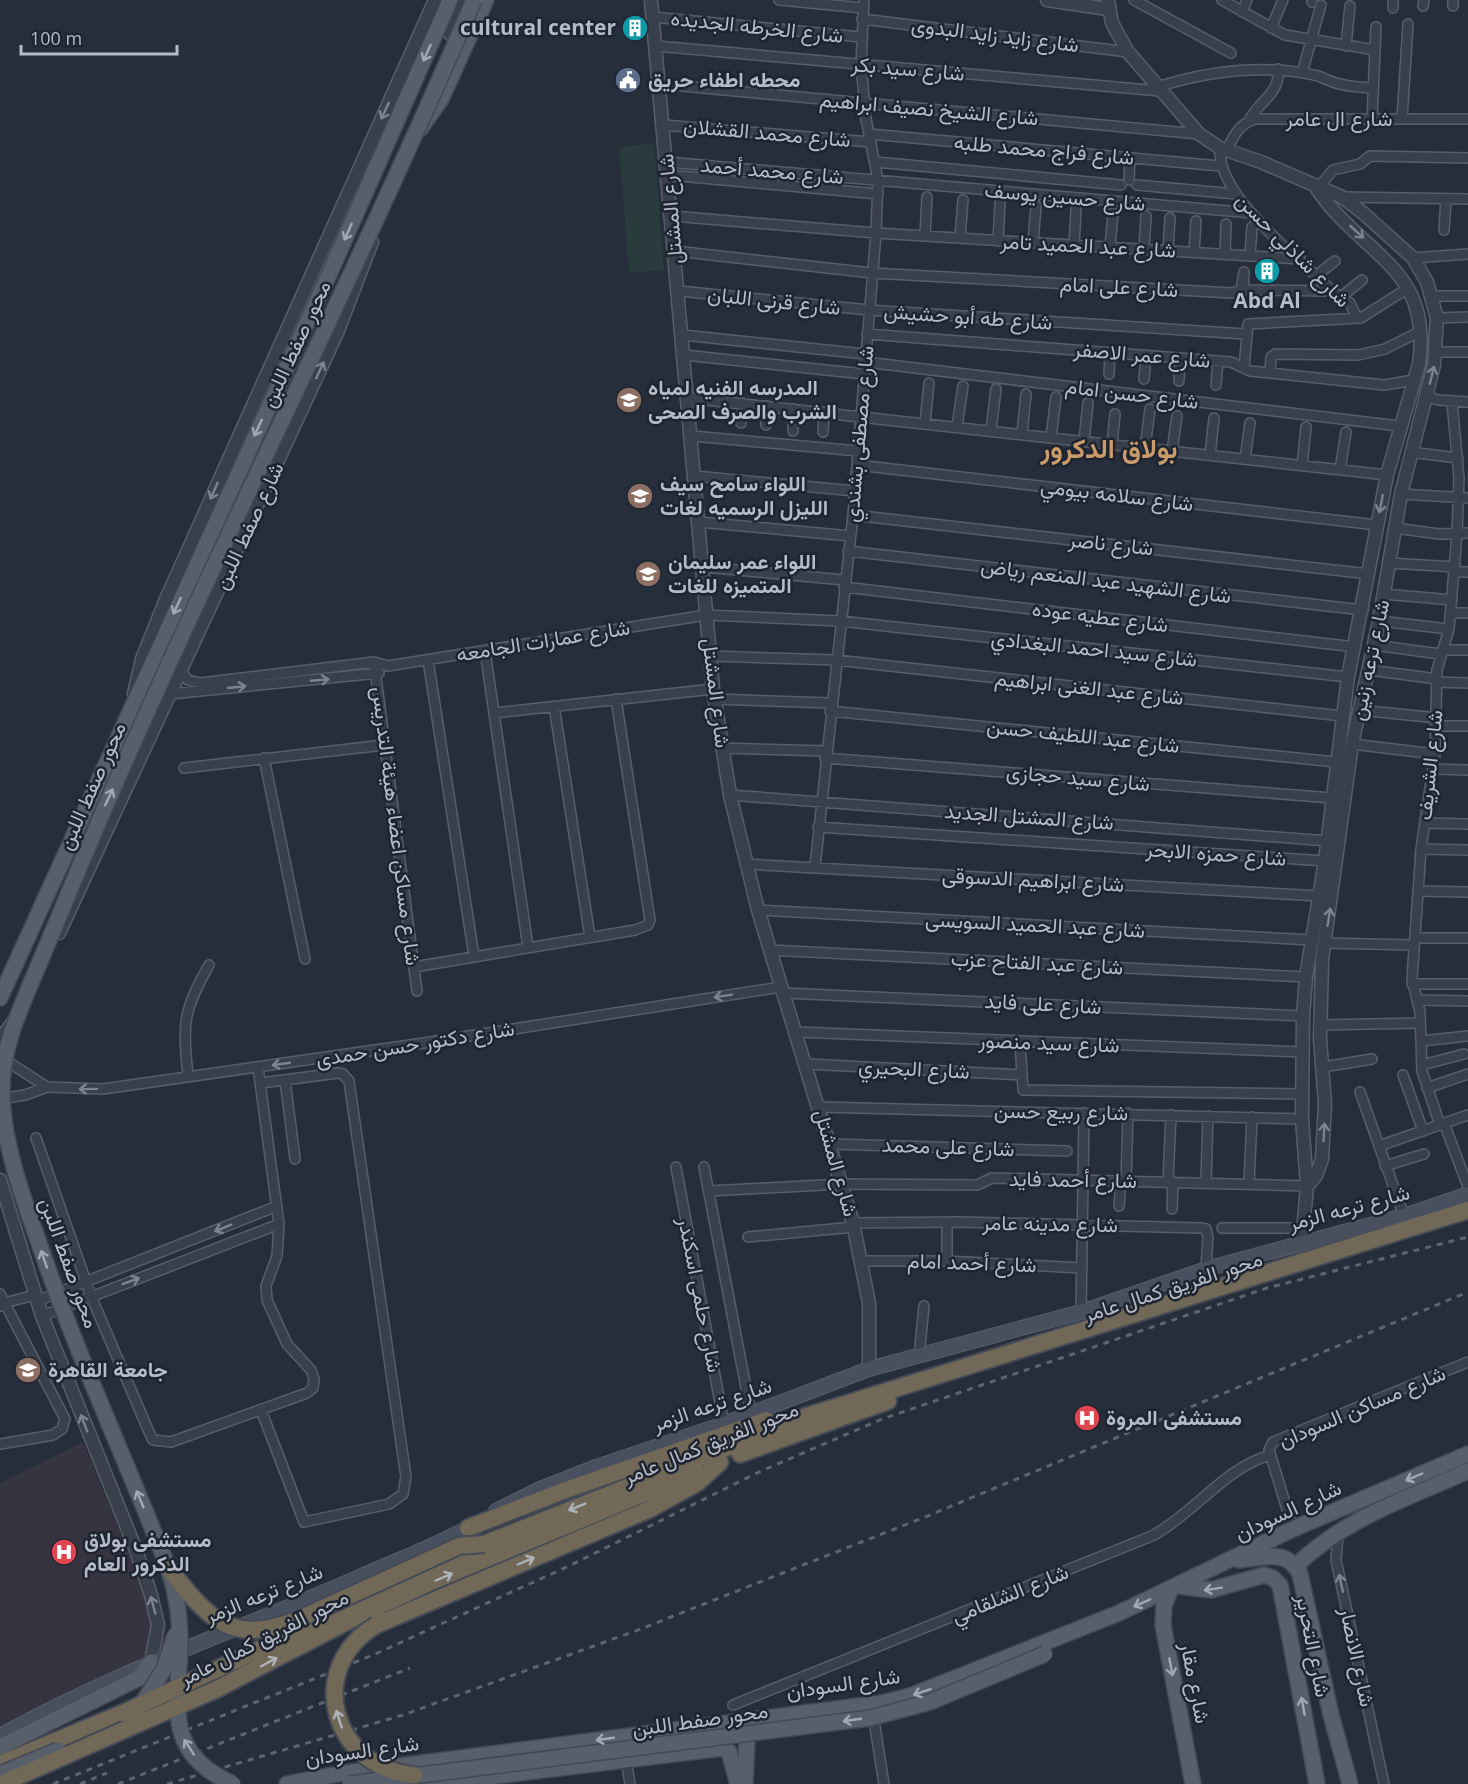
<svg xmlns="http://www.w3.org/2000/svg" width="1468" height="1784" font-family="'Open Sans',Vazirmatn,sans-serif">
<rect width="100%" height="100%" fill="#262e3b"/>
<path fill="#363440" d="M83 1442 166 1644 159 1653 0 1728V1483Z"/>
<path fill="#293b3d" d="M654 143 664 270 629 273 619 147Z"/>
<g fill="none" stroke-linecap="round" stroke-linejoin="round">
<defs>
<path id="minor" d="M779 0 863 8
M1134 0 1231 53
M1222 0 1285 35 1375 50
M1312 2V0
M1423 6 1424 0
M1453 6V0
M1393 8V0
M1242 12 1247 0
M653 17 861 37
M862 19 1128 52
M1271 28 1283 0
M656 46 1160 91
M1346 46 1350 6
M1302 73 1321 5
M660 84 1199 134
M1157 87C1208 71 1261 64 1314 75 1321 76 1328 81 1336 83 1347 87 1361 87 1373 88
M1372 119 1376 27
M1402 119 1408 24
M1249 121C1258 101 1281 94 1278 69
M664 125 871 142
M869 134 1220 166
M1220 148C1217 198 1299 257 1332 291L1350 303 1357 318
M1226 151C1234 136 1239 123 1256 119H1468
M667 162 1252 213
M876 162 1121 185
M668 175 878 194
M1129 180 1130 158
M1137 185 1236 194
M1317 189 1333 170 1360 164 1370 156 1468 158
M1342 197 1468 199
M672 216 876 233 1300 259
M1444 230 1446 199
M925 236 927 197
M960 238 963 200
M998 241 1000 203
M1033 243 1036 206
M1074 245 1076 210
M1110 247 1113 213
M1144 249 1146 216
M675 251 872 273 1232 293 1241 290 1244 272 1243 290 1332 291
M1168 251 1170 218
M1194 252 1196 221
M1225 254 1226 224
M1250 256 1252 227
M1413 258 1468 254
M1317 275 1335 261
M679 291 869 310 1246 334
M1433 296H1468
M1341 297 1362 280
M1437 318 1468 317
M867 334 1231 362 1250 371 1384 385 1414 380
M683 335 865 354
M1436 352H1468
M684 355 864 374
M865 362 1399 426
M1244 368 1248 324 1361 318 1408 288
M1270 373 1271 357 1275 354 1358 355 1385 349 1421 331
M1109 374 1110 353
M1144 379 1146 356
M1179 381 1180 358
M1216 385 1218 361
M1426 396 1438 400 1468 402
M688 398 1387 475
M741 423 742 403
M925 423 929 383
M766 425 767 406
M957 426 963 386
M991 430 996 389
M793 431 794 409
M823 432 824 412
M1022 434 1026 394
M692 436 858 451
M1051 437 1056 397
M1084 441 1088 403
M1112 444 1115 414
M1145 448 1150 409
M1172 451 1177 416
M1410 452 1458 458
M1210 455 1214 418
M1245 459 1250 423
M857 465 1377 525
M1302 466 1306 427
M1340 470 1346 432
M695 476 855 491
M1401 494 1468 498
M853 515 1369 574
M699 522 850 536
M1395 528 1439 534 1468 533
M848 551 1363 610
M1390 563 1455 567
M703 567 845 580
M1454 572H1468
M844 587 1355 647
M1384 594 1452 600
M1451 613H1468
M1379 621 1449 629
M1374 645 1440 654
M1442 650H1468
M485 651 528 947
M710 656 836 660 1342 716
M428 660 474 956
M374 662 417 991
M1369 670 1437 679
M181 671 188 680 200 683 374 662 388 666 706 615 840 621 1348 677
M1437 682 1468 683
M170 694 379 673
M714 699 831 703
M554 706 590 937
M1359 710 1438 718
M830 711 1336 762
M494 713 713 689
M1437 726H1468
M1352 744 1435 754
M722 748 826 751
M264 758 305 959
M825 758 1332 798
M184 768 384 745
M1434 769 1468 770
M730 795 1328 841
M1425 823 1468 824
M818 827 1325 861
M1421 849 1468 850
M746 864 1321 896
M815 867 853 515 876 233 878 180 866 119 861 65 864 0
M1418 891 1468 892
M758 910 1312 940
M1415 938H1468
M1324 943 1414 945
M769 950 1306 977
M414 967 635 930 648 925 650 920 616 699
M1412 984H1468
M783 993 1303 1016
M1417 1000 1468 1001
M1320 1025 1420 1023
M796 1032 1302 1052
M1421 1041 1468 1036
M1020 1042 1023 1090 1303 1094
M2 1058 47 1087 103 1089 424 1043 781 987
M807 1064 1021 1075
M1422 1065 1464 1054
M1323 1067 1372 1059
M1403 1075 1423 1131
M188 1077C183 1023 182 1013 209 965
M285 1080 295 1159
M261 1083 338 1073 343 1074 349 1081 406 1477 403 1494 389 1504 304 1522 261 1410
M1427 1088 1468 1074
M1360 1092 1404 1216
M0 1099 25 1095 47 1087
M819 1107 1302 1119
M1444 1123 1468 1187
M1440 1125 1422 1071 1420 1012 1412 979 1421 849 1435 754 1437 670 1449 629 1457 534 1459 478 1452 402
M36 1138 91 1296 149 1432 153 1440 171 1442 307 1393 313 1388 314 1379 311 1370 287 1344 267 1300 266 1286 277 1256 279 1224 258 1067
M830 1144 1067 1151
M1379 1146 1468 1115
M1385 1166 1424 1154
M676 1167 724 1424
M704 1167 751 1414
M1126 1182 1128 1113
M1168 1182 1171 1115
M1206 1182 1208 1116
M1249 1183 1252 1117
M709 1191 842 1184 977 1185 992 1178 1307 1186
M1119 1206 1121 1182
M1172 1209 1173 1182
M853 1223 961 1222 1201 1228 1206 1229 1208 1237 1206 1269
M1222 1228H1303
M748 1237 854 1227
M862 1261H947L1082 1268
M947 1261V1222
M0 1294 65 1419 62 1429 53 1435 0 1444
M37 1301 277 1206
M2 1306 4 1303 35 1295
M1081 1312 1084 1113
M42 1316 279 1224
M919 1357 924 1306
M1293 1529 1269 1450 1273 1442 1468 1362
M1338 1534 1336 1560 1384 1784
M733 1705 1154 1535C1195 1512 1225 1468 1270 1455
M875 1727 884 1784
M626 1760 630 1784"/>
<path id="tertiary" d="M651 0 713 689 730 795 758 910 853 1223 869 1303V1369
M1047 0 1108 9
M1108 0 1112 23 1128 52 1199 134 1220 148 1261 162 1342 197 1363 213 1413 258 1427 282 1437 318 1434 365 1401 494 1379 621 1352 744 1322 960 1320 1039 1325 1104 1322 1159 1316 1176 1307 1186
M451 35 465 0
M134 694 142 659 166 599 435 0
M59 933 337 333 372 242
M0 1044 1 1038 14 1021
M0 1180 42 1316 136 1550 151 1595 158 1625 151 1662
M1302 1243 1307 1186 1302 1119 1303 1016 1306 977 1325 861 1348 677 1387 475 1419 364C1433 267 1362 256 1317 189"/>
<path id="secondary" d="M496 1511 540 1489 596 1467 724 1424 869 1369 1081 1312 1206 1269 1404 1216 1468 1194
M0 1736C114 1672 238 1630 357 1578 397 1560 439 1545 477 1523"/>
<path id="primary" d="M420 129 441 99 486 0
M0 998 332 268 450 0
M1239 1560C1263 1558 1287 1548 1300 1574L1331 1715 1350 1784
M1296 1566C1343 1519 1408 1498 1468 1471
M1179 1586 1211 1590 1264 1575 1273 1578 1280 1585 1317 1784
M1170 1590 1164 1606 1163 1625 1193 1784
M0 1747 139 1678 151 1662
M723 1748 729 1752 738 1784
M287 1784 338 1774 882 1703 910 1696 1119 1613 1293 1529 1468 1454
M429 1784 723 1748
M745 1784 747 1740 751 1721"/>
<path id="motorway" d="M740 1454 888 1401
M468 1528 563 1491 766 1420
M376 1625 650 1509 697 1483 720 1462
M209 1673 484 1544 804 1417 1468 1210
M217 1689 358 1616 433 1581 696 1472
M0 1764 123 1713"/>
</defs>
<use href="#minor" stroke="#575e69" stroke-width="12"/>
<use href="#tertiary" stroke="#575e69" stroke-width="15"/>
<use href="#secondary" stroke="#575e69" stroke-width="16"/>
<use href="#primary" stroke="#424954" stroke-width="18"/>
<use href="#motorway" stroke="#444b56" stroke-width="20"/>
<use href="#minor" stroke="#39404b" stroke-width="9"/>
<use href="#tertiary" stroke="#39404b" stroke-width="12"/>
<use href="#secondary" stroke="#484f5e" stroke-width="14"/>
<use href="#primary" stroke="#575f6b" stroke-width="15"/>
<use href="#motorway" stroke="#716857" stroke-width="16"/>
<path stroke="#5c6472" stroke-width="3" stroke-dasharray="6 6" stroke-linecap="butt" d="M53 1784 373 1655 571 1565 759 1472 882 1419 1267 1288 1468 1237
M80 1784 107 1773
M118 1784 410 1668
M167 1784 403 1715 638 1630 925 1517 1468 1292"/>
<defs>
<path id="primary-bridge" d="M140 1707 164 1669 175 1635
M0 1774 58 1750
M233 1784C162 1752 179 1705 180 1643 180 1614 175 1584 164 1557 123 1454 77 1354 41 1249 24 1200 5 1151 2 1099 0 1051 19 1011 37 969 52 933 67 897 82 861 205 570 350 290 474 0
M350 1784 870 1718 930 1702 1045 1654"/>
<path id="motorway-bridge" d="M168 1567C209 1620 231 1646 299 1619L459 1546 484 1544
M376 1625C303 1670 333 1768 414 1775
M123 1713 209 1673
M1 1784 217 1689"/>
</defs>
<use href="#primary-bridge" stroke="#424954" stroke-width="18" stroke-linecap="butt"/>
<use href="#motorway-bridge" stroke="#444b56" stroke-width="20" stroke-linecap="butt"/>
<use href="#primary-bridge" stroke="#575f6b" stroke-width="15"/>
<use href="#motorway-bridge" stroke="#716857" stroke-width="16"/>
</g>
<defs><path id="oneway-shaft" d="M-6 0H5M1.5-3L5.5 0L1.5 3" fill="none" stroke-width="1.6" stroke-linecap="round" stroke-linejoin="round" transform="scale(1.5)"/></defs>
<g stroke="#a2a9b5">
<use href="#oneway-shaft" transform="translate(427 53) rotate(114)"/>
<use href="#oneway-shaft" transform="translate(348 232) rotate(114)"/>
<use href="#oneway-shaft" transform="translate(258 428) rotate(115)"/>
<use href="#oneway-shaft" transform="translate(177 606) rotate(115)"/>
<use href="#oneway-shaft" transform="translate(109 797) rotate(-65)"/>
<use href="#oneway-shaft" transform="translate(44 1259) rotate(-109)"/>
<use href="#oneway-shaft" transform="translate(1414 1477) rotate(157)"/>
<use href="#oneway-shaft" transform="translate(140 1499) rotate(-113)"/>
<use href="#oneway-shaft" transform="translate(1213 1589) rotate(171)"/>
<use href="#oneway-shaft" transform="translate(1142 1603) rotate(156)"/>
<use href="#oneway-shaft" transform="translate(1171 1667) rotate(79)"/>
<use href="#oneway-shaft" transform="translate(922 1692) rotate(161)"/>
<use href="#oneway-shaft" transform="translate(1303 1706) rotate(-100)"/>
<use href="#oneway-shaft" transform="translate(852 1720) rotate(172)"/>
<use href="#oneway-shaft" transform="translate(605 1739) rotate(172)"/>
<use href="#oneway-shaft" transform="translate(189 1747) rotate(-123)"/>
</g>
<g stroke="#7d848f">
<use href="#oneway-shaft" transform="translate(385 111) rotate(115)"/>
<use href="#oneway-shaft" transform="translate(1357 232) rotate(43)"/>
<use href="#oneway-shaft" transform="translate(320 370) rotate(-65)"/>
<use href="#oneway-shaft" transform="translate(1432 375) rotate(-76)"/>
<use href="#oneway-shaft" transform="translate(214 491) rotate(114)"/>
<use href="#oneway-shaft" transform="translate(1381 504) rotate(101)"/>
<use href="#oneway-shaft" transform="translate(320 680) rotate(-5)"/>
<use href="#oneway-shaft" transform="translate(237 687) rotate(-6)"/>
<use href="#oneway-shaft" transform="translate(1329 917) rotate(-81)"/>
<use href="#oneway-shaft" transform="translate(723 996) rotate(171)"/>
<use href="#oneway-shaft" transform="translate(281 1064) rotate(172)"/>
<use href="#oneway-shaft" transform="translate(88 1089) rotate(179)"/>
<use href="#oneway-shaft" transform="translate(1324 1132) rotate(-87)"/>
<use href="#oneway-shaft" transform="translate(223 1228) rotate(158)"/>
<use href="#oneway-shaft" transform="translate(131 1281) rotate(-21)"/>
<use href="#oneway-shaft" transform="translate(84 1423) rotate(-111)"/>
<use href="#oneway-shaft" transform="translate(1341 1583) rotate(-102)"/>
<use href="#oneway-shaft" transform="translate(153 1605) rotate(-105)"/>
</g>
<g stroke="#aeb3bc">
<use href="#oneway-shaft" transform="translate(577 1507) rotate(158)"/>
<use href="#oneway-shaft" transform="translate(526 1561) rotate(-23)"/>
<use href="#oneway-shaft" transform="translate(444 1577) rotate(-23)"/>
<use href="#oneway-shaft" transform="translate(269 1662) rotate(-28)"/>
<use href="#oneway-shaft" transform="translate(339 1719) rotate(-108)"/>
</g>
<defs>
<symbol id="building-disc" viewBox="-11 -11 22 22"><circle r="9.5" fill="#0f9aa8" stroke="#1e2530"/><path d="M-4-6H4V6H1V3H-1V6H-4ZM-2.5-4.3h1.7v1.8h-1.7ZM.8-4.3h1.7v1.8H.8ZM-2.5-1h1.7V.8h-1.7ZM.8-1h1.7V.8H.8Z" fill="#fff"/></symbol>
<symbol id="civic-disc" viewBox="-11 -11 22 22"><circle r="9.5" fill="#5c6f8a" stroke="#1e2530"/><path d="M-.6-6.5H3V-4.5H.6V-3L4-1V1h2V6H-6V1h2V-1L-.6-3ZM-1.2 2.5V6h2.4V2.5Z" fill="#fff"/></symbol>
<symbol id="school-disc" viewBox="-11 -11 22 22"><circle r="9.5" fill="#8d6e63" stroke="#1e2530"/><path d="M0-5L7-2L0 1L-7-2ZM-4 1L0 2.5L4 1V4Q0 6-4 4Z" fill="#fff"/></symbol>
<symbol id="university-disc" viewBox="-11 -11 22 22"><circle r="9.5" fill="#8d6e63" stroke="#1e2530"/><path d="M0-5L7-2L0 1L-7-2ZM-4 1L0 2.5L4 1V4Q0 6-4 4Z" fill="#fff"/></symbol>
<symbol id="hospital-disc" viewBox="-11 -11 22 22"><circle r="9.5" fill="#e0444e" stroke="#1e2530"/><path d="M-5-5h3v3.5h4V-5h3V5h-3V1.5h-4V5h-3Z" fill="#fff"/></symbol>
</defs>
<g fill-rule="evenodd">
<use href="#building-disc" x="620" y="13" width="30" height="30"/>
<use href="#civic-disc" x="613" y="65" width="30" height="30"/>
<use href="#building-disc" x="1252" y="256" width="30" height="30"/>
<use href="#school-disc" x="614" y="385" width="30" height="30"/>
<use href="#school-disc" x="625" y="481" width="30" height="30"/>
<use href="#school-disc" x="633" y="559" width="30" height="30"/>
<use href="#university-disc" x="13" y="1355" width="30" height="30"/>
<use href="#hospital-disc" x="1072" y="1403" width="30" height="30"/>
<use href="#hospital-disc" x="49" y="1537" width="30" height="30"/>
</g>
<g text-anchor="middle" stroke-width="5" stroke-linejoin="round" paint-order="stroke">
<g font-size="21" fill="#b5bbc7" stroke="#1e2530">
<text transform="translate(757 27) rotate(6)" y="7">شارع الخرطه الجديده</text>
<text transform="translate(995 35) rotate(7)" y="7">شارع زايد زايد البدوى</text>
<text transform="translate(908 69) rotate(5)" y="7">شارع سيد بكر</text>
<text transform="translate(929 109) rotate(5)" y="7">شارع الشيخ نصيف ابراهيم</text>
<text x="1339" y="126">شارع ال عامر</text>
<text transform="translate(767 133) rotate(5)" y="7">شارع محمد القشلان</text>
<text transform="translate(1044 150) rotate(5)" y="7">شارع فراج محمد طلبه</text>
<text transform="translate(772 171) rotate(5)" y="7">شارع محمد أحمد</text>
<text transform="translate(1065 197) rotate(5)" y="7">شارع حسين يوسف</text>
<text transform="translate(671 209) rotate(-95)" y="7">شارع المشتل</text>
<text transform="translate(1088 246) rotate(3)" y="7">شارع عبد الحميد تامر</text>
<text transform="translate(1293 250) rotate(45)" y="7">شارع شاذلي حسن</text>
<text transform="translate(1119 287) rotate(3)" y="7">شارع على امام</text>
<text transform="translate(774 301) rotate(6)" y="7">شارع قرنى اللبان</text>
<text transform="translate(968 317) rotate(4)" y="7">شارع طه أبو حشيش</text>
<text transform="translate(296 344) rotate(-65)" y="7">محور صفط اللبن</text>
<text transform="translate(1142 355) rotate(5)" y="7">شارع عمر الاصفر</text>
<text transform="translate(1132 394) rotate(7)" y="7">شارع حسن امام</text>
<text transform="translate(859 434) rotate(-85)" y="7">شارع مصطفى بشندي</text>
<text transform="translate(1117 495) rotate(7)" y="7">شارع سلامه بيومي</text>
<text transform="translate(249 526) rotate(-65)" y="7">شارع صفط اللبن</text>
<text transform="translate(1111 544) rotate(6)" y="7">شارع ناصر</text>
<text transform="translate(1106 581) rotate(7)" y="7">شارع الشهيد عبد المنعم رياض</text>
<text transform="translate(1100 617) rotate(7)" y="7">شارع عطيه عوده</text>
<text transform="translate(543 641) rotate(-9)" y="7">شارع عمارات الجامعه</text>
<text transform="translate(1094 649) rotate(6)" y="7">شارع سيد احمد البغدادي</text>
<text transform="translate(1370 660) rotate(-78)" y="7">شارع ترعه زنين</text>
<text transform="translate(1089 688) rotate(6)" y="7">شارع عبد الغنى ابراهيم</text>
<text transform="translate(716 693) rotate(83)" y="7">شارع المشتل</text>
<text transform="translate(1083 736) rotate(6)" y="7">شارع عبد اللطيف حسن</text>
<text transform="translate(1430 765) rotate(-84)" y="7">شارع الشريف</text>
<text transform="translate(1078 778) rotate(5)" y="7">شارع سيد حجازى</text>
<text transform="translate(92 786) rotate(-66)" y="7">محور صفط اللبن</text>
<text transform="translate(1029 817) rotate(4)" y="7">شارع المشتل الجديد</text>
<text transform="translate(396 826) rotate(83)" y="7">شارع مساكن اعضاء هيئة التدريس</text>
<text transform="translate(1216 854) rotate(4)" y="7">شارع حمزه الابحر</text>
<text transform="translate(1033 880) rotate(3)" y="7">شارع ابراهيم الدسوقى</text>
<text transform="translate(1035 925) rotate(3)" y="7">شارع عبد الحميد السويسى</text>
<text transform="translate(1037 963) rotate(3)" y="7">شارع عبد الفتاح عزب</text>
<text transform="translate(1043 1004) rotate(3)" y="7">شارع على فايد</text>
<text transform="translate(1049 1043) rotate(2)" y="7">شارع سيد منصور</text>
<text transform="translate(415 1044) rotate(-9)" y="7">شارع دكتور حسن حمدى</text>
<text transform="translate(914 1069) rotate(3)" y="7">شارع البحيري</text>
<text transform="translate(1061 1112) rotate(1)" y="7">شارع ربيع حسن</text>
<text transform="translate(948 1147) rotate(2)" y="7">شارع على محمد</text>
<text transform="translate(836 1163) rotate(74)" y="7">شارع المشتل</text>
<text transform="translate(1073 1180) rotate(1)" y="7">شارع أحمد فايد</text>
<text transform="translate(1349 1208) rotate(-15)" y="7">شارع ترعه الزمر</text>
<text transform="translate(1050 1224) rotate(1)" y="7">شارع مدينه عامر</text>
<text transform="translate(69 1263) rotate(70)" y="7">محور صفط اللبن</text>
<text transform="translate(972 1263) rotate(2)" y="7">شارع أحمد امام</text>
<text transform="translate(1173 1287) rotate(-18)" y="7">محور الفريق كمال عامر</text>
<text transform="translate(700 1295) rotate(79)" y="7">شارع حلمى اسكندر</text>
<text transform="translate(712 1405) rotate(-19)" y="7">شارع ترعه الزمر</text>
<text transform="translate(1362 1407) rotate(-23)" y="7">شارع مساكن السودان</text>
<text transform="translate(711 1443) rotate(-22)" y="7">محور الفريق كمال عامر</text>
<text transform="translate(1288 1511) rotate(-25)" y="7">شارع السودان</text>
<text transform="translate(264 1594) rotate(-22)" y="7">شارع ترعه الزمر</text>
<text transform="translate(1010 1594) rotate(-22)" y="7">شارع الشلقامي</text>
<text transform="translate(264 1638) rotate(-27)" y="7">محور الفريق كمال عامر</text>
<text transform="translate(1313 1646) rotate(79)" y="7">شارع التحرير</text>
<text transform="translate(1357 1657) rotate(78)" y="7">شارع الانصار</text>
<text transform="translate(1195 1683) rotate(79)" y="7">شارع مقار</text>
<text transform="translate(843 1684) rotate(-8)" y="7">شارع السودان</text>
<text transform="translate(700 1720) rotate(-8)" y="7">محور صفط اللبن</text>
<text transform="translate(362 1751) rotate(-8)" y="7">شارع السودان</text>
</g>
<g font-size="21" font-weight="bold" fill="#b5bbc7" stroke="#1e2530" text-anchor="start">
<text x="616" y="35" text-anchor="end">cultural center</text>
<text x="648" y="87">محطه اطفاء حريق</text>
<text x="1267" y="308" text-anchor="middle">Abd Al</text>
<text x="648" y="395">المدرسه الفنيه لمياه<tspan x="648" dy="24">الشرب والصرف الصحى</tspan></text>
<text x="660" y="491">اللواء سامح سيف<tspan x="660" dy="24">الليزل الرسميه لغات</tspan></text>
<text x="668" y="569">اللواء عمر سليمان<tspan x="668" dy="24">المتميزه للغات</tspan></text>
<text x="48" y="1377">جامعة القاهرة</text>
<text x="1106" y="1425">مستشفى المروة</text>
<text x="84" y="1547">مستشفى بولاق<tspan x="84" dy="24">الدكرور العام</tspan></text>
</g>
<g font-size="27" font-weight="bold" fill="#cb9b6b" stroke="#1e2530">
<text x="1109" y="458">بولاق الدكرور</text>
</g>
</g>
<path d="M21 45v9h156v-9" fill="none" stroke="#b5bbc7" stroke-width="3"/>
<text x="30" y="45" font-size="18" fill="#b5bbc7" stroke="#1e2530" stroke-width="4.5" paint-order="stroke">100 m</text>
</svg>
